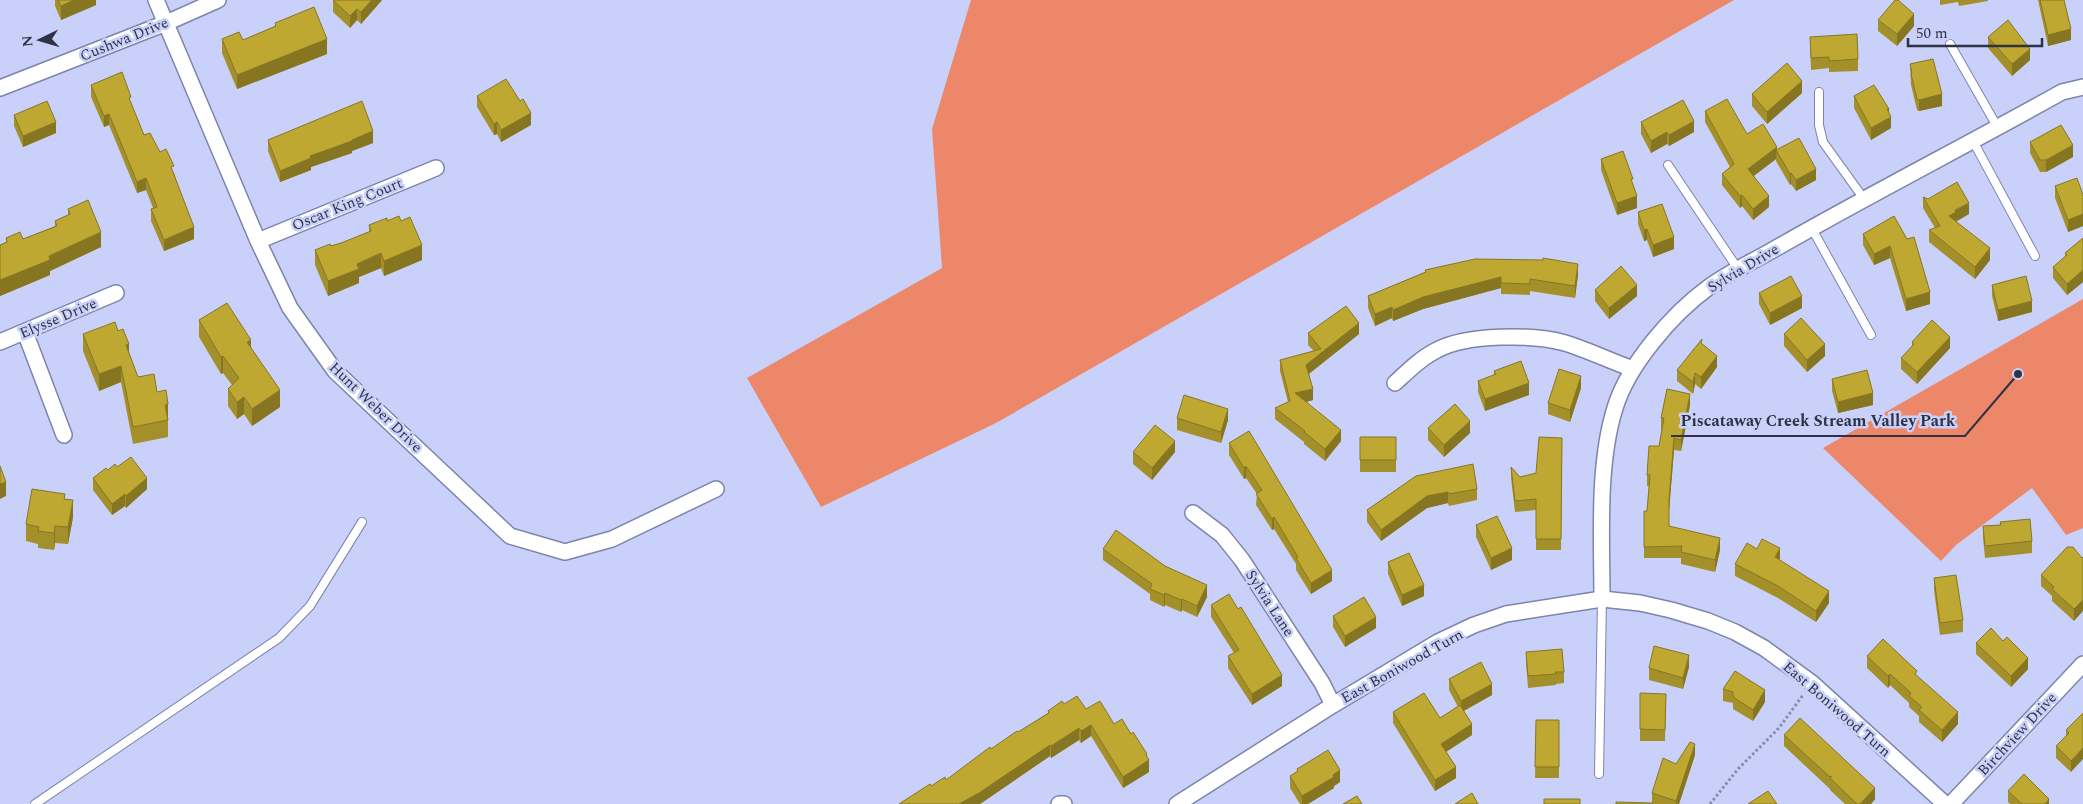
<svg xmlns="http://www.w3.org/2000/svg" width="2083" height="804" font-family="Spectral,serif">
<rect width="100%" height="100%" fill="#c9d1fb"/>
<path fill="#ec8869" d="M971 0H1734L996 423 821 507 747 378 942 268 932 129Z
M2083 299V528L2066 535 2032 488 1956 545 1941 561 1823 448Z"/>
<g fill="none" stroke-linecap="round" stroke-linejoin="round">
<defs>
<path id="service" d="M1950 44 1998 128
M1819 92V125L1823 142 1864 199
M1973 141 2035 256
M1668 165 1738 269
M1811 227 1871 335
M1599 774 1602 599
M35 804 279 638 310 606 362 522"/>
<path id="minor" d="M156 0 258 241 290 308 335 371 510 536 565 552 612 539 716 489
M0 88 166 23 218 0
M258 241 436 168
M25 332 64 435
M0 342 116 293
M1395 383C1408 371 1421 358 1437 350 1467 334 1533 334 1565 343 1588 350 1610 361 1633 369
M1193 513 1222 535 1242 560 1322 683 1333 705
M1602 599C1602 540 1597 465 1615 408 1628 365 1672 314 1709 287 1728 273 1750 263 1771 251 1867 196 1965 146 2062 92L2083 87
M1059 804H1064
M1177 804 1333 705 1438 642 1474 625 1506 614 1602 599 1640 603 1671 610 1708 621 1735 632 1764 648 1812 683 1945 804
M1951 804 2083 664"/>
</defs>
<use href="#service" stroke="#7e84ab" stroke-width="10"/>
<use href="#minor" stroke="#7e84ab" stroke-width="18"/>
<path stroke="#868cab" stroke-width="3" stroke-dasharray="2.5 2.5" stroke-linecap="butt" d="M1710 804 1738 769 1779 728 1803 695"/>
<use href="#service" stroke="#fff" stroke-width="8"/>
<use href="#minor" stroke="#fff" stroke-width="15"/>
</g>
<path fill="#a4902a" d="M55 0H96V5L61 20 55 6Z
M333 0H382L361 24 357 20 350 28 333 12Z
M1940 0H1988V1L1959 6 1958 2 1940 5Z
M2038 0H2064L2071 40 2048 46Z
M1878 20 1914 26 1897 46 1878 31Z
M275 23 327 54 237 89 222 53V39L243 40 275 26Z
M1810 37 1858 59V71L1829 72V68L1811 70Z
M1988 37 2030 60 2012 76 1988 48Z
M1910 64 1942 106 1919 111 1917 110 1911 85Z
M91 85 131 104 144 135 160 152 174 173 194 239 164 251 151 221V209L153 208 146 190 137 193 109 125 104 127 91 97Z
M1802 93 1767 124 1752 106V94Z
M477 96 531 125 501 142 497 134 494 135 477 107Z
M1854 96 1889 113 1891 128 1871 140 1854 108Z
M1705 111 1747 134 1777 150 1816 180 1796 191 1791 184 1790 185 1776 161V159L1754 176 1769 207 1753 220 1742 206 1740 208 1722 185V174L1730 167 1705 122Z
M14 115 56 133 23 147 14 126Z
M1641 122 1694 132 1669 146 1667 144 1651 153 1641 134Z
M268 140 373 143 352 151V153L311 167V170L280 182 268 151Z
M2030 142 2073 157 2046 172H2040L2030 153Z
M1601 159 1633 186 1637 208 1617 215 1601 170Z
M2055 186 2083 195V226L2068 232 2055 198Z
M1923 197 1928 199 1969 214 1956 222 1990 260 1975 279 1929 242V230L1935 228 1923 208Z
M68 209 101 247 50 271V275L0 296V245L6 242V238L23 239 55 226V221L68 215Z
M1638 212 1674 249 1653 257 1647 240 1644 241 1638 224Z
M1894 216 1930 304 1906 311 1890 258 1874 265 1863 245V234Z
M387 221H401L422 260 384 276 381 268 359 277V283L328 296 315 265V250L341 243 369 232V225Z
M2083 238V282L2067 295 2053 278V267L2065 257V253Z
M1425 270 1578 275 1575 298 1530 291V295L1501 294V288L1423 309 1393 321 1392 318 1375 326 1368 308V296L1425 272Z
M1992 285 2032 312 1998 321 1992 296Z
M1595 290 1637 296 1609 319 1595 301Z
M1759 293 1802 308 1770 325 1759 304Z
M199 320 251 347 280 407 252 426 244 414 237 419 228 406V389L232 385 223 373 221 374 199 337Z
M118 331 129 353 138 377 157 392 168 404V437L133 444 121 382 99 391 83 351V334Z
M1308 333 1359 334 1309 374 1313 400 1306 402 1341 441 1325 461 1304 444V442L1275 419V408L1288 402 1280 371V360L1314 351 1308 345Z
M1784 334 1825 356 1807 372 1784 346Z
M1912 342 1950 348 1917 384 1901 369V358L1912 347Z
M1702 344 1717 367 1701 389 1695 384 1693 394 1677 381V370Z
M1494 371 1529 395 1485 411 1478 392V381L1494 375Z
M1832 379 1873 405 1838 413 1832 391Z
M1581 388 1570 422 1548 414V403Z
M1690 405 1681 451 1674 450 1669 511V526L1720 550 1715 572 1681 564V558H1644V511H1647L1649 486H1647V475L1659 446 1662 430 1661 429V418Z
M1177 418 1228 420 1221 443 1177 430Z
M1428 428 1470 433 1444 457 1428 440Z
M1360 437H1396V472H1360Z
M1562 438 1561 550H1536V510L1515 512 1511 478V467L1520 477 1536 473Z
M1229 443 1332 581 1311 594 1296 570V564L1274 529 1272 530 1256 505 1257 494 1246 478 1244 479 1229 455Z
M1133 452H1175L1152 480 1133 464Z
M117 467 147 489 126 508 125 506 112 515 93 490V478L108 470Z
M1416 476 1477 489V500L1449 506 1448 503 1427 508 1381 541 1367 522V510Z
M65 499 73 517 68 544 55 543 54 550 38 548V544L26 541V524Z
M2000 522 2032 541V553L1985 558 1983 538V526L2000 525Z
M1476 525 1512 560 1491 570 1476 537Z
M1103 549 1207 597 1197 617 1182 610 1181 612 1165 605 1164 607 1150 600V594L1103 560Z
M2082 558 2074 621 2052 601V596L2041 586V575Z
M1780 560 1829 603 1816 622 1778 598 1735 576V564Z
M1388 562 1424 596 1402 606 1388 574Z
M1934 578 1963 620V632L1940 635 1934 590Z
M1211 605 1238 609 1282 686 1252 705 1228 668V656L1234 653 1211 617Z
M1333 616 1376 628 1345 647 1333 627Z
M1976 643 2028 669 2011 687 1976 654Z
M1526 652 1564 672V683L1556 684V685L1528 688 1526 663Z
M1867 656 1917 676 1958 724 1942 742 1919 722V716L1909 707V703L1890 685 1888 688 1867 668Z
M1689 667 1683 689 1649 680V668Z
M1449 679 1492 695 1464 711 1472 735 1446 752 1456 778 1435 791 1393 723V712L1440 718 1458 707 1449 690Z
M1723 689 1765 702 1753 721 1733 709V703L1723 701Z
M1666 694 1665 741H1640V729Z
M1064 704 1086 709 1131 734 1147 758 1149 772 1123 788 1091 736 1081 743 1079 740 1051 758 1050 756 980 804H899L931 786 946 780 991 749 1048 713V711Z
M2083 713 2071 772 2056 758V746L2066 736V730Z
M1536 720H1559V778H1535Z
M1784 735 1875 799 1871 804H1845L1830 790V788V789L1784 746Z
M1695 755 1679 804H1652V793L1676 764Z
M1297 769 1340 782 1334 786V788L1308 804H1300L1290 788V776L1297 772Z
M2008 791 2049 804H2010L2008 802Z"/>
<path fill="#867622" d="M74 0H96V5L61 20V6Z
M372 0H382L361 24V12Z
M357 9V20L350 28V16Z
M1914 14V26L1897 46V34Z
M2071 29V40L2048 46V35Z
M327 39V54L237 89V75Z
M2030 49V60L2012 76V64Z
M1802 81V93L1767 124V112Z
M1942 94V106L1919 111V100Z
M1887 109H1889V118L1891 117V128L1871 140V128Z
M531 113V125L501 142V130Z
M109 114V125L104 127V116Z
M1694 121V132L1669 146V135Z
M56 122V133L23 147V136Z
M497 122V134L494 135V124Z
M373 131V143L352 151V153L311 167V170L280 182V171L310 156Z
M1667 132V144L1651 153V141Z
M2073 145V157L2046 172V160Z
M1777 147 1776 159 1748 180V169Z
M1816 169V180L1796 191V180Z
M1791 173V184L1790 185V174Z
M146 178V190L137 193V182Z
M1742 195V206L1740 208V196Z
M1637 196V208L1617 215V203Z
M1769 196V207L1753 220V209Z
M1969 203V214L1956 221V224L1949 216 1955 210Z
M2083 214V226L2068 232V220Z
M194 227V239L164 251V240Z
M1647 229V240L1644 241V230Z
M101 232V247L50 271V275L0 296V280Z
M1674 237V249L1653 257V245Z
M422 245V260L384 276V261Z
M1890 246V258L1874 265V254Z
M1990 248V260L1975 279V267Z
M381 253V268L359 277V283L328 296V281L357 264Z
M1578 264V275L1575 298V286Z
M2083 270V282L2067 295V284Z
M1501 277V288L1423 309 1393 321V310L1423 297Z
M1637 285V296L1609 319V308Z
M1930 292V304L1906 311V299Z
M1802 296V308L1770 325V313Z
M2032 301V312L1998 321V310Z
M1392 307V318L1375 326V314Z
M1359 323V334L1306 376V365Z
M1950 337V348L1917 384V372Z
M251 340V357L247 342Z
M129 344V361L126 345Z
M1825 344V356L1807 372V360Z
M223 356V373L221 374V357Z
M1717 356V367L1701 389V377Z
M121 366V382L99 391V374Z
M1695 373V384L1693 394V382Z
M1581 376V388L1570 422V410Z
M1529 383V395L1485 411V399Z
M1313 389V400L1295 405V393Z
M280 390V407L252 426V409Z
M1873 393V405L1838 413V402Z
M1690 394V405L1681 451V440Z
M244 397V414L237 419V402Z
M168 404V421L165 405Z
M1228 409V420L1221 443V432Z
M1470 421V433L1444 457V445Z
M1341 430V441L1325 461V449Z
M1674 438V450L1669 511V500Z
M1175 441V452L1152 480V468Z
M1246 466V478L1244 479V468Z
M147 478V489L126 508V496Z
M6 482V496L0 499V484Z
M1448 492V503L1427 508 1381 541V530L1427 496Z
M125 494V506L112 515V504Z
M73 500V517L68 544V527Z
M1274 517V529L1272 530V519Z
M55 526V543L54 550V533Z
M1720 538V550L1715 572V560Z
M1512 548V560L1491 570V558Z
M1780 548V560L1775 557Z
M1332 570V581L1311 594V583Z
M1207 585V597L1197 617V606Z
M1424 585V596L1402 606V595Z
M1829 591V603L1816 622V611Z
M1165 593V605L1164 607V595Z
M1182 599V610L1181 612V600Z
M2083 600V611L2074 621V609Z
M1376 617V628L1345 647V636Z
M1689 655V667L1683 689V678Z
M2028 658V669L2011 687V676Z
M1890 674V685L1888 688V676Z
M1282 675V686L1252 705V694Z
M1492 684V695L1461 712V701Z
M1765 690V702L1753 721V710Z
M1958 712V724L1942 742V730Z
M1472 724V735L1441 755V744Z
M1091 725V736L1081 743V731Z
M1079 728V740L1051 758V746Z
M1695 744V755L1679 804H1676V801Z
M1050 745V756L980 804H959Z
M2083 748V759L2071 772V761Z
M1147 754V761L1149 760V772L1123 788V777Z
M1456 767V778L1435 791V780Z
M1340 770V782L1334 786V788L1308 804H1302V796Z
M1875 788V799L1871 804H1860Z
M2049 799V804H2045Z"/>
<path fill="#bfa831" stroke="#867622" d="M58 0H74L61 6Z
M333 0H372L361 12 357 9 350 16Z
M1895 0H1898L1914 14 1897 34 1878 20Z
M2040 0H2064L2071 29 2048 35Z
M314 7 327 39 237 75 222 39 239 32 243 40 276 26 275 23Z
M2008 20 2030 49 2012 64 1988 37Z
M1857 34 1858 59 1829 61V57L1811 58 1810 37Z
M1933 59 1942 94 1919 100 1917 99 1911 74 1912 73 1910 64Z
M1787 63 1802 81 1767 112 1752 94Z
M122 72 131 97 129 98 144 135 150 133 160 152 166 149 174 166 171 167 194 227 164 240 151 209 157 207 146 178 137 182 109 114 104 116 91 85Z
M506 79 520 101 523 99 531 113 501 130 497 122 494 124 477 96Z
M1874 85 1889 109H1887L1891 117 1871 128 1854 96Z
M1727 99 1747 134 1763 124 1777 147 1748 169 1769 196 1753 209 1742 195 1740 196 1722 174 1734 164 1705 111Z
M1683 100 1694 121 1669 135 1667 132 1651 141 1641 122Z
M47 101 56 122 23 136 14 115Z
M362 101 373 131 352 140V141L310 156 311 158 280 171 268 140Z
M2061 125 2073 145 2046 160H2040L2030 142Z
M1799 138 1816 169 1796 180 1791 173 1790 174 1776 150Z
M1623 151 1633 179H1631L1637 196 1617 203 1601 159Z
M2077 178 2083 195V214L2068 220 2055 186Z
M1957 182 1969 203 1955 210 1956 212 1949 216 1990 248 1975 267 1929 230 1940 226 1923 197 1928 199Z
M88 200 101 232 49 256 50 260 0 280V245L7 242 6 238 20 232 23 239 57 226 55 221 70 214 68 209Z
M1662 204 1674 237 1653 245 1647 229 1644 230 1638 212Z
M399 216 401 221 410 217 422 245 384 261 381 253 357 264 359 269 328 281 315 250 330 244 331 246 341 243 371 231 369 225 387 218V221Z
M1894 216 1907 239 1914 237 1930 292 1906 299 1890 246 1874 254 1863 234Z
M2083 238V270L2067 284 2053 267 2067 255 2065 253Z
M1543 258 1578 264 1575 286 1530 279V284L1501 283V277L1423 297 1393 310 1392 307 1375 314 1368 296 1426 272 1425 270 1475 259 1543 260Z
M1621 266 1637 285 1609 308 1595 290Z
M1791 276 1802 296 1770 313 1759 293Z
M2026 276 2032 301 1998 310 1992 285Z
M227 303 251 340 247 342 280 390 252 409 244 397 237 402 228 389 239 378 223 356 221 357 199 320Z
M1346 306 1359 323 1306 365 1313 389 1295 393 1341 430 1325 449 1304 432 1305 431 1275 408 1290 401 1280 360 1321 349 1308 333Z
M1801 318 1825 344 1807 360 1784 334Z
M1932 320 1950 337 1917 372 1901 358 1914 344 1912 342Z
M115 322 118 331 123 329 129 344 126 345 138 377 154 374 157 392 166 390 168 404 165 405 168 420 133 427 121 366 99 374 83 334Z
M1702 339 1701 343 1717 356 1701 377 1695 373 1693 382 1677 370Z
M1521 361 1529 383 1485 399 1478 381 1496 374 1494 371Z
M1559 369 1581 376 1570 410 1548 403Z
M1867 370 1873 393 1838 402 1832 379Z
M1667 389 1690 394 1681 440 1674 438 1669 500V526L1720 538 1715 560 1681 552 1682 546 1644 547V511H1647L1650 475H1647L1649 446H1659L1664 418H1661Z
M1184 395 1228 409 1221 432 1177 418Z
M1455 404 1470 421 1444 445 1428 428Z
M1155 425 1175 441 1152 468 1133 452Z
M1249 431 1332 570 1311 583 1296 558 1298 557 1274 517 1272 519 1256 494 1262 490 1246 466 1244 468 1229 443Z
M1360 437H1396V460H1360Z
M1539 437 1562 438 1561 539H1536V499L1515 501 1511 467 1520 477 1536 473Z
M131 457 147 478 126 496 125 494 112 504 93 478 106 468 108 470 115 464 117 467Z
M1473 464 1477 489 1449 494 1448 492 1427 496 1381 530 1367 510 1416 476Z
M0 466 6 482 0 484Z
M32 489 65 494 64 499 73 500 68 527 55 526 54 533 38 531 39 527 26 524Z
M1497 516 1512 548 1491 558 1476 525Z
M2030 519 2032 541 1985 546 1983 526 2001 525 2000 522Z
M1116 530 1165 566 1207 585 1197 606 1182 599 1181 600 1165 593 1164 595 1150 589 1152 584 1103 549Z
M1762 539 1780 548 1775 557 1829 591 1816 611 1778 586 1735 564 1747 543 1757 549Z
M2067 547H2073L2082 558 2083 557V600L2074 609 2052 589 2054 587 2041 575Z
M1409 553 1424 585 1402 595 1388 562Z
M1956 575 1963 620 1940 623 1934 578Z
M1229 594 1238 609 1241 607 1282 675 1252 694 1228 656 1239 650 1211 605Z
M1364 597 1376 617 1345 636 1333 616Z
M1991 628 2003 641 2007 637 2028 658 2011 676 1976 643Z
M1883 639 1917 671 1915 674 1958 712 1942 730 1919 710 1922 707 1909 696 1911 693 1890 674 1888 676 1867 656Z
M1654 646 1689 655 1683 678 1649 668Z
M1562 649 1564 672H1555L1556 674 1528 676 1526 652Z
M1481 662 1492 684 1461 701 1449 679Z
M1735 671 1765 690 1753 710 1733 697V692L1723 689Z
M1424 693 1440 718 1460 705 1472 724 1441 744 1456 767 1435 780 1393 712Z
M1640 693 1666 694 1665 730 1640 729Z
M1077 696 1086 709 1100 701 1114 724 1122 719 1131 734 1133 732 1147 754 1146 755 1149 760 1123 777 1091 725 1081 731 1079 728 1051 746 1050 745 979 793 959 804H899L930 784 931 786 945 777 946 780 990 747 991 749 1017 731 1018 732 1049 713 1048 711 1062 701 1064 704Z
M2083 713V748L2071 761 2056 746 2069 733 2066 730Z
M1800 718 1875 788 1860 804H1857L1830 778 1832 776 1830 777 1784 735Z
M1536 720H1559V767H1535Z
M1690 742 1695 744 1676 801 1652 793 1663 758 1676 764Z
M1328 750 1340 770 1333 775 1334 777 1302 796 1290 776 1298 771 1297 769Z
M2024 774 2049 799 2045 804H2022L2008 791Z
M1768 791 1777 804H1748Z
M1472 793 1478 804H1455Z
M1357 796 1362 804H1343Z
M1544 799H1580V804H1544Z
M1616 802 1652 803V804H1616Z"/>
<g text-anchor="middle" stroke-width="5" stroke-linejoin="round" paint-order="stroke">
<g font-size="15" fill="#2f3243" stroke="#c9d1fb">
<text transform="translate(124 39) rotate(-22)" y="5">Cushwa Drive</text>
<text transform="translate(347 204) rotate(-22)" y="5">Oscar King Court</text>
<text transform="translate(1743 268) rotate(-31)" y="5">Sylvia Drive</text>
<text transform="translate(58 318) rotate(-23)" y="5">Elysse Drive</text>
<text transform="translate(376 407) rotate(44)" y="5">Hunt Weber Drive</text>
<text transform="translate(1270 603) rotate(57)" y="5">Sylvia Lane</text>
<text transform="translate(1402 666) rotate(-29)" y="5">East Boniwood Turn</text>
<text transform="translate(1837 709) rotate(41)" y="5">East Boniwood Turn</text>
<text transform="translate(2017 734) rotate(-47)" y="5">Birchview Drive</text>
</g>
</g>
<path fill="none" stroke="#2f3243" stroke-width="2" d="M2018 374L1965 436H1671"/>
<circle fill="#2f3243" stroke="#c9d1fb" stroke-width="2" cx="2018" cy="374" r="5"/>
<g font-size="16" text-anchor="middle" font-weight="bold" fill="#2f3243" stroke="#c9d1fb" stroke-width="5" stroke-linejoin="round" paint-order="stroke">
<text x="1818" y="426">Piscataway Creek Stream Valley Park</text>
</g>
<g transform="translate(40 40) rotate(265)" stroke="#c9d1fb" stroke-width="4" paint-order="stroke">
<path d="M0-4L9 19L0 12L-9 19Z" fill="#2f3243"/>
<text y="-8" font-size="14" font-weight="bold" text-anchor="middle" fill="#2f3243">N</text>
</g>
<path d="M1908 38v8h134v-8" fill="none" stroke="#2f3243" stroke-width="2.5"/>
<text x="1916" y="38" font-size="15" fill="#2f3243" stroke="#c9d1fb" stroke-width="4" paint-order="stroke">50 m</text>
</svg>
